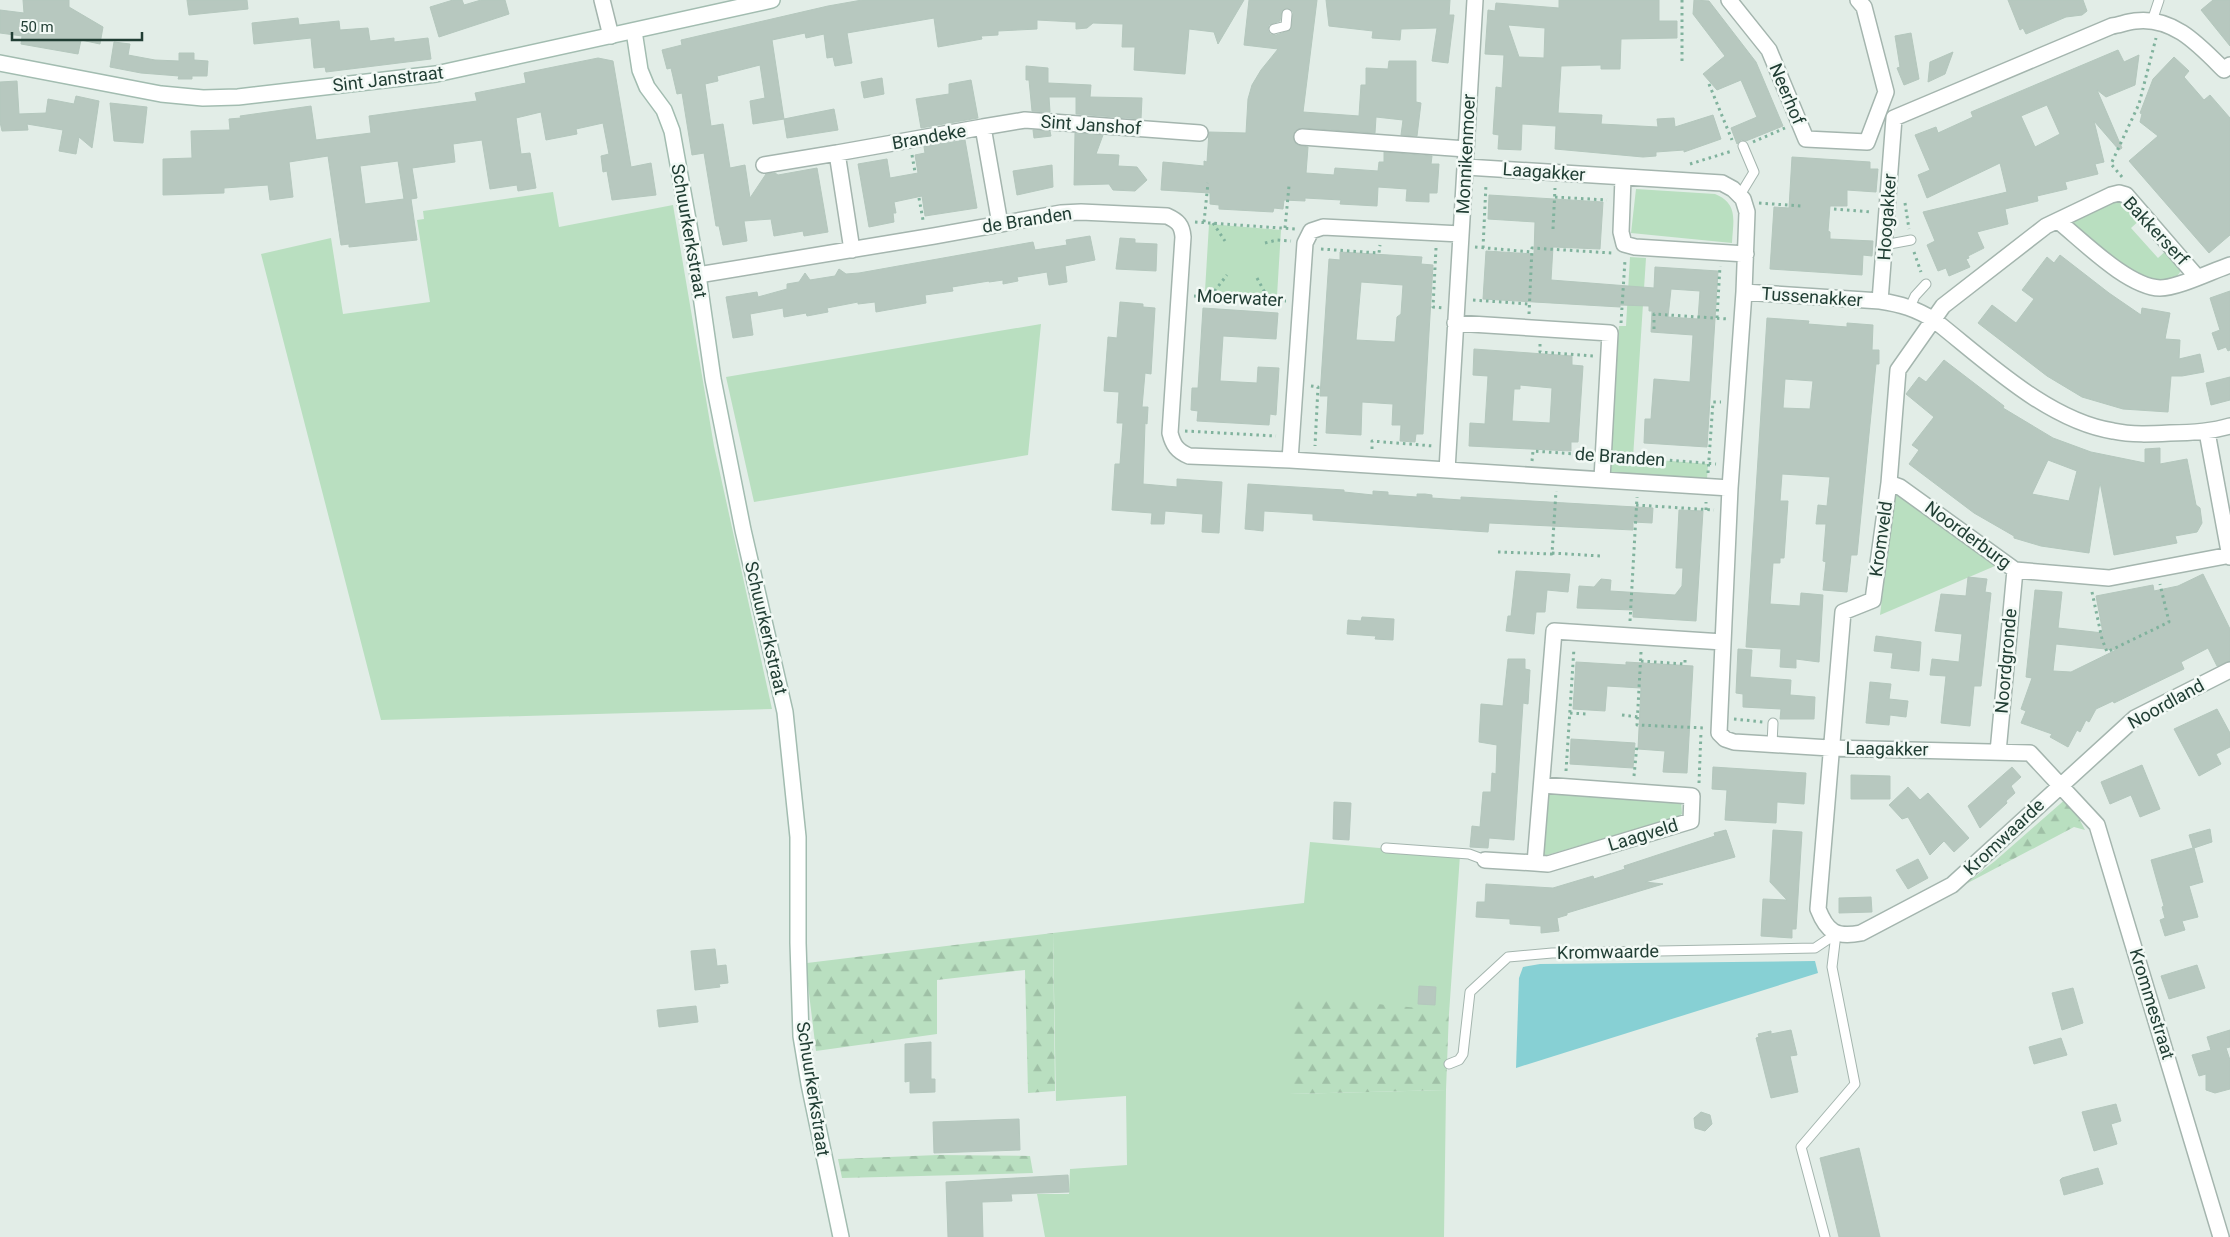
<svg xmlns="http://www.w3.org/2000/svg" width="2230" height="1237" font-family="Roboto,sans-serif">
<defs>
<pattern id="forest-firs" width="22" height="20" patternUnits="userSpaceOnUse" patternTransform="scale(1.25)"><rect width="22" height="20" fill="#b9dfc0"/><path d="M5 1l3.5 6h-7zM16 11l3.5 6h-7z" fill="#9fc0a6"/></pattern>
</defs>
<rect width="100%" height="100%" fill="#e2ede7"/>
<path fill="#b9dfc0" d="M1636 189 1715 194C1739 204 1733 221 1732 243L1631 233Z
M553 192 559 227 673 205 714 446 772 709 381 720 261 254 331 238 343 314 430 302 417 220 424 219 423 211Z
M2119 199 2142 218 2131 228 2158 258 2169 248 2182 267C2180 274 2177 277 2170 280 2138 291 2095 243 2073 224L2074 220Z
M1209 224 1281 230 1277 296 1205 291Z
M1630 257 1646 258 1633 458 1708 464 1707 479 1609 473 1619 326H1626Z
M1041 324 1028 455 754 502 726 377Z
M1895 493 1995 566 1880 615Z
M1549 793 1681 800 1682 814 1676 818 1547 855H1543Z
M1310 842 1460 855 1449 1014 1289 1094 1446 1090 1444 1237H1045L1037 1194H1069L1070 1169 1127 1165 1126 1096 1056 1101 1053 933 1304 903Z"/>
<path fill="url(#forest-firs)" d="M2068 797 2085 830 2074 827 1964 885 1995 861Z
M1053 933 1055 1091 1028 1093 1025 970 937 980V1034L816 1051 807 977V963Z
M1295 996 1449 1011 1446 1090 1289 1094Z
M938 1155 1030 1156 1033 1173 842 1178 838 1159Z"/>
<path fill="#87d0d4" d="M1815 961 1818 973 1516 1068 1519 978 1523 967 1540 964Z"/>
<path fill="#b7c8bf" stroke="#b4c7bd" fill-rule="evenodd" d="M23 0H69V7L103 27 100 44 81 40 78 54 21 44 22 36 0 33V10L24 13Z
M187 0H247L248 9 189 15Z
M453 0H462L464 5 481 0H505L509 14 439 37 430 7Z
M862 0H1244L1218 44 1214 32 1189 29 1185 74 1134 70 1135 47H1122L1123 24 1093 23 1087 28 1076 29V22L1037 20V29L998 31V35L981 36 982 39 938 47 934 18 847 33 852 63 835 66 833 57 827 58 824 34 806 38 805 33 772 40 784 119 753 124 750 101 765 98 760 65 717 76 718 81 705 84 711 126 723 124 730 168 745 165 750 198 766 174 775 173 778 175 817 168 828 232 804 236 803 231 774 236 771 219 744 221 747 241 723 245 719 226H716L704 153 692 155 682 93 677 94 671 68 667 69 662 50 682 45 681 40 828 6Z
M1249 0H1317L1303 112 1359 116 1361 85H1366V68L1388 69 1389 61H1416V102L1421 103 1417 136 1401 135 1403 120 1376 117 1375 133 1303 128 1295 131 1293 137 1297 145 1308 147 1306 173 1334 175 1335 168 1378 171 1379 162H1384V152L1432 156 1431 164H1439L1437 193H1429V202L1406 201 1407 189 1378 187 1377 206 1340 204 1341 200 1305 198V201L1284 200 1283 209 1274 208 1273 212 1219 209V205L1210 204V193L1161 190 1163 162 1204 166V161L1207 162 1209 132 1246 133 1248 99 1252 85 1261 70 1278 49 1244 45ZM1287 8 1293 12 1291 30 1276 35 1270 34 1268 30 1269 25 1280 21 1282 11Z
M1326 0H1450L1449 15H1454L1448 63 1432 61 1437 28 1401 29 1400 40 1372 38 1373 31 1329 26Z
M1559 0H1659V21H1677V38L1621 39 1620 69H1601V65L1561 66 1558 113 1602 115 1601 124 1658 127 1657 119 1674 118 1675 127 1713 115 1721 139 1684 152V150L1656 152V156L1643 157 1555 149 1556 126 1522 124 1521 150 1498 149 1499 135 1493 134 1496 87 1502 88 1504 55 1485 54 1488 10 1495 11 1496 3 1559 8ZM1508 25 1545 28 1544 58 1519 57Z
M1694 0 1709 1 1756 62 1783 126 1746 141 1741 140 1737 144 1731 128 1757 117 1741 80 1717 90 1703 74 1725 56 1693 14Z
M2008 0H2083L2087 11 2082 15 2066 17 2026 34 2023 28 2020 30Z
M2213 0H2230V46L2201 10Z
M298 18 299 25 339 21 340 30 368 28 370 41 394 38V42L428 38 431 59 326 72 325 67 314 68 311 38 254 44 252 23Z
M1911 33 1919 79 1904 85 1897 68 1900 67 1895 36Z
M114 42 130 44 128 55 155 60 179 61V53H194V60L208 61 207 76H192V79H178L179 76 141 73 110 67Z
M2118 50 2124 62 2139 55 2135 85 2106 97 2097 90 2122 148 2119 150 2094 121 2104 162 2095 164 2098 174 2065 182 2067 189 2037 196 2038 201 2005 209 2008 224 1977 232 1984 248 1968 256 1969 258 1966 259 1970 267 1949 276 1946 268 1938 271 1927 245 1935 241 1923 212 2007 192 2000 163 1927 198 1918 175 1930 170 1915 135 1936 127 1938 133 1973 117 1971 112ZM2047 105 2060 134 2035 147 2021 116Z
M1953 52 1945 74 1928 82 1930 62Z
M2174 57 2189 71 2184 77 2204 100 2210 95 2230 118V235L2209 253 2129 161 2158 136 2140 122 2142 114 2140 113 2153 79Z
M598 58 613 61 631 167 651 163 656 195 612 200 607 171 603 172 601 156 609 154 603 123 576 129 577 134 546 140 541 112 516 118 521 154 530 153 536 188 518 191 517 185 490 189 482 140 453 144 455 162 412 168 417 198 411 199 417 240 349 247V244L341 245 328 156 289 162 293 197 270 200 268 185 224 188V193L163 195V159L192 158 191 131 230 130 229 119 241 118 240 116 311 106 316 140 371 133 369 116 477 101 475 93 526 83 524 73ZM398 161 404 199 365 204 360 166Z
M1026 66 1048 68V83L1091 85 1090 97 1142 98 1141 119 1076 114V97H1049L1050 112 1032 111 1029 80H1026Z
M882 78 884 94 864 98 861 82Z
M971 80 978 118 921 128 916 99 949 94V84Z
M17 81 19 114 46 113 48 99 74 104 76 96 99 101 92 148 79 137 76 154 59 151 63 130 27 124 28 130 2 131 0 122V82Z
M110 103 147 107 143 143 114 141Z
M834 109 838 130 787 138 784 119Z
M1033 130 1050 131 1051 136 1034 138Z
M1075 133 1103 135 1096 154 1119 155 1118 166 1137 167 1147 180 1135 191 1113 190 1109 184 1074 185Z
M965 140 977 208 925 216 922 196 894 202 896 213H893L894 222 869 227 858 164 887 159 890 178 918 173 915 155 925 153 924 147Z
M1792 157 1870 162V169H1878L1876 192 1847 190V206H1830L1828 231 1830 232V239L1873 241 1872 256 1863 255 1862 275 1770 269 1774 207 1789 208Z
M1052 165 1053 187 1017 195 1013 171Z
M1489 195 1603 202 1600 249 1553 247 1551 280 1654 288 1655 267 1718 271 1707 447 1644 443 1645 419H1651L1654 379 1690 382 1693 335 1651 332 1652 311H1649V306L1620 305V307L1483 299 1486 251 1534 254 1535 222 1488 219ZM1671 289 1700 291 1698 319 1668 317Z
M1090 236 1095 260 1065 266 1067 282 1049 285 1047 272 1017 277 1018 281 1003 284V280L989 282V281L952 287 953 291 925 295 926 303 876 312 875 302 858 304V302L827 308 828 312 807 316 806 313 784 317 783 308 750 314 753 335 733 338 726 297 757 292 758 297 787 289V284L799 282 805 273 810 280 835 276 839 269 846 274 859 273 1033 242 1035 250 1067 245 1066 240Z
M1120 238 1135 239V243L1157 244 1156 271 1116 269Z
M1340 252 1422 257 1421 264 1433 265 1423 434H1416L1415 442 1400 441 1401 425H1392L1393 404 1362 402 1361 435 1326 433 1328 396H1320L1329 259 1340 260ZM1361 282 1403 285 1401 314 1397 317 1395 342 1356 340Z
M2060 255 2109 293 2141 315 2142 308 2170 313 2165 339 2180 340 2179 359 2200 354 2204 372 2182 376H2171L2168 412 2123 409 2082 397 2047 376 1978 323 1992 305 2016 323 2034 299 2022 290 2047 257 2054 263Z
M2230 291V350L2228 351 2226 347 2218 350 2212 333 2220 330 2210 298Z
M1120 302 1143 304V307L1155 308 1151 374 1145 373 1142 407H1148L1147 424 1145 423 1143 484 1177 487V479L1222 482 1219 533 1202 532 1203 514 1165 511 1164 524H1151L1152 513 1112 510 1115 464H1120L1123 423H1117L1119 392 1104 391 1108 337 1117 338Z
M1203 308 1278 313 1276 339 1223 336 1220 381 1257 383 1258 367 1279 368 1276 415 1270 414 1269 425 1197 421 1198 411 1191 410 1192 388H1198Z
M1767 318 1809 321 1808 324 1847 327V323L1873 325 1872 350H1879V364H1876L1857 555H1851L1847 592 1823 590 1826 562 1823 561 1826 524H1816L1818 505 1827 506 1830 477 1782 474 1780 501H1788L1784 558H1780V563H1773L1770 604 1800 606 1801 593 1823 595 1819 662 1796 659V668L1780 667 1781 649 1746 647ZM1785 379 1813 381 1810 409 1783 408Z
M1474 349 1572 356V365L1583 366 1578 442H1571V451L1469 446 1470 423 1485 424 1488 376 1473 375ZM1520 385 1552 388 1550 423 1512 421 1514 389H1520Z
M1944 360 2004 406 2003 408 2053 438 2091 452 2145 463V449L2160 448V464L2187 459 2196 505 2200 508 2202 523 2197 532 2175 536 2177 543 2114 555 2100 482 2089 553 2041 546 2014 538V536L1974 513 1909 464 1919 450 1912 445 1934 417 1906 394 1919 377 1926 382ZM2048 460 2077 471 2069 501 2032 494Z
M2230 377V400L2211 405 2206 383Z
M1248 484 1344 490V492L1373 495V491L1388 492V495L1417 497V494H1425L1432 495V498L1446 499 1461 500V497L1653 508 1652 523 1633 522V530L1489 523 1488 532 1313 520V514L1264 511 1263 531 1255 530 1245 529Z
M1679 510 1703 511 1696 621 1633 617V610L1577 608 1579 586 1594 587 1601 579 1611 580 1610 591 1675 595 1682 586 1683 568H1676Z
M1516 571 1570 574 1568 592 1547 590 1545 612H1536L1534 634 1506 631 1508 616H1511Z
M2203 574 2230 629V661L2217 666 2208 648 2181 662 2184 669 2114 703 2113 701 2096 709 2089 722 2086 720 2080 732 2077 730 2068 747 2050 737 2052 734 2021 723 2026 711 2021 709 2032 678 2026 677 2035 590 2062 592 2058 628 2103 633 2096 596 2153 585 2154 591 2178 586ZM2056 644 2116 650 2071 672 2053 671Z
M1968 577 1987 579 1985 592 1991 593 1981 686H1974L1970 726 1941 723 1946 676 1930 675 1932 659 1959 662 1962 634 1935 631 1941 594 1966 596Z
M1362 617 1394 619 1393 640 1375 639 1376 636 1347 634 1348 620 1361 621Z
M1876 636 1921 642 1919 671 1891 668 1893 653 1874 651Z
M1738 649 1752 650 1750 677 1791 680 1790 695 1815 697 1814 719H1780L1781 709 1743 707V694L1736 693Z
M1508 659H1525V669L1530 670 1528 704 1523 703 1514 840 1489 838 1488 848 1470 847 1472 826 1480 827 1483 792H1491L1492 773 1496 774 1497 745 1479 742 1481 704 1503 706Z
M1576 662 1626 665V662L1693 666 1687 773 1663 772 1665 751 1638 749 1641 688 1607 686 1605 711 1573 709Z
M1870 682 1891 684 1889 699 1908 701 1906 717 1890 715 1889 725 1866 723Z
M2217 709 2230 733V747L2216 754 2221 764 2199 776 2174 729Z
M1571 739 1635 743 1633 768 1570 764Z
M2142 765 2160 809 2140 817 2131 795 2110 804 2101 782Z
M1713 767 1806 773 1804 804 1777 802 1776 823 1725 820 1727 790 1712 789Z
M2012 767 2021 777 2011 786 2015 793 2006 801 2007 803 1980 828 1968 806Z
M1851 775 1890 776V799H1851Z
M1908 787 1920 800 1928 793 1969 838 1954 852 1944 841 1930 855 1908 817 1902 819 1889 805Z
M1334 802 1351 803 1349 840 1333 839Z
M2210 829 2212 842 2194 848 2203 882 2189 886 2198 917 2182 921 2185 930 2165 936 2160 920 2165 918 2162 907 2164 906 2151 860 2193 848 2189 835Z
M1726 830 1735 857 1645 882 1663 884 1567 913V915L1557 918 1559 931 1541 933V926L1510 924V919L1476 917 1477 902H1485L1486 884 1553 888 1593 876 1594 879 1625 869 1624 866 1715 836 1714 833Z
M1773 830 1802 832 1796 929H1792V938L1761 936 1763 899 1787 900 1770 882Z
M1918 859 1928 878 1908 889 1896 870Z
M1871 897 1872 912 1839 913V898Z
M715 949 717 966 726 965 728 983 719 984 720 987 695 990 691 951Z
M2197 965 2205 988 2169 999 2161 976Z
M1419 986 1436 987 1435 1005 1418 1004Z
M2073 988 2083 1023 2062 1030 2052 993Z
M696 1006 698 1022 659 1027 657 1010Z
M1791 1030 1797 1055 1790 1056 1798 1092 1771 1098 1756 1038 1759 1037 1758 1034 1771 1031V1034Z
M2230 1030V1047L2226 1048 2230 1060V1089L2215 1093 2206 1090V1074L2199 1076 2192 1055 2211 1050 2207 1037Z
M2061 1038 2067 1055 2034 1064 2029 1047Z
M931 1042V1079H935V1092L910 1093V1081L905 1082V1044Z
M2116 1104 2121 1121 2111 1124 2117 1144 2094 1151 2082 1112Z
M1701 1112 1710 1115 1712 1124 1705 1131 1695 1128 1694 1118Z
M1019 1119 1020 1150 934 1153 933 1122Z
M1859 1148 1880 1237H1839L1820 1158Z
M2098 1168 2103 1184 2064 1195 2060 1180 2062 1178Z
M1068 1175 1069 1192 1011 1194 1012 1201 982 1202 983 1237H948L946 1182Z"/>
<g fill="none" stroke-linecap="round" stroke-linejoin="round">
<defs>
<path id="lane" d="M2152 21 2159 0
M1274 29 1286 26 1287 14
M1740 195 1754 172 1743 146
M1884 245 1911 240
M1910 307 1915 296 1926 284
M1772 744 1773 723
M1386 848 1469 854 1485 860
M1449 1064 1459 1060 1463 1054 1470 992 1508 957 1552 953 1815 948 1836 934
M1825 1237 1801 1147 1855 1084 1832 967 1836 934"/>
<path id="street" d="M602 0 611 36
M1729 0 1769 50 1806 139 1867 142 1886 92 1864 7 1858 0
M2230 65 2224 70C2199 45 2173 16 2135 21 2127 22 2119 25 2112 26L1894 118 1880 301C1901 304 1916 309 1934 320 1985 360 2048 421 2113 431 2132 435 2151 434 2170 433 2191 433 2210 432 2230 426
M983 127 1025 120 1200 133
M1302 137 1466 149
M764 165 837 153
M1466 167 1722 183 1733 189 1743 199 1747 212 1744 292 1730 488 1719 733 1725 739 1734 742 1830 748 2030 753 2097 825 2221 1237
M1623 178 1621 232 1624 244 1635 247 1746 254
M2058 221C2084 242 2128 287 2160 288 2178 288 2212 271 2230 265
M852 250 837 153 983 127 1000 224
M698 275 934 236 1061 213 1081 212 1167 216C1178 221 1182 225 1183 237L1170 433C1173 445 1177 451 1189 456L1290 460 1730 488
M2197 277 2126 195 2119 193 2111 195 2046 226 1943 306 1898 370 1889 483 1873 600 1843 612 1818 909C1827 932 1836 938 1861 933L1952 885 2135 718 2230 670
M1744 292 1880 301
M1455 323 1610 333 1602 479
M2207 432 2230 557
M1290 460 1305 243 1311 231 1323 227 1461 234
M1447 470 1475 0
M1889 483 1900 487 2015 570 2109 578 2230 555
M1998 752 2015 570
M1542 785 1692 796 1691 821 1548 864 1535 863 1554 631 1723 642
M1485 860 1535 863"/>
<path id="secondary" d="M634 31 640 70 647 87 664 110 672 131 698 275 713 379 743 530 785 712 798 837V943L801 1036 809 1084 841 1237
M0 63 161 94 203 98 238 97 436 74 772 0"/>
</defs>
<use href="#lane" stroke="#a4b5ae" stroke-width="11"/>
<use href="#street" stroke="#a4b5ae" stroke-width="18"/>
<use href="#secondary" stroke="#a2bcb0" stroke-width="18"/>
<path stroke="#80b29d" stroke-width="3" stroke-dasharray="2.5 4" stroke-linecap="butt" d="M1682 0V64
M1709 84 1732 140
M1753 142 1785 128
M912 155 915 172
M1690 164 1732 151
M2122 177 2111 164 2139 104 2156 38
M1555 197 1607 200
M919 198 923 220
M1759 203 1801 206
M1905 203 1909 229
M1834 209 1871 212
M1195 222 1295 229
M1204 222 1208 183
M1213 223 1225 241
M1285 228 1289 186
M1553 229 1555 188
M1265 243 1277 240 1291 241
M1475 247 1532 252
M1436 248 1433 307 1443 308
M1483 248 1486 184
M1321 249 1379 253 1380 245
M1914 252 1921 272
M1257 278 1269 300
M1194 296 1286 301
M1213 297V293L1227 275
M1473 300 1529 304
M1529 314 1532 248 1612 253
M1717 318 1720 266
M1621 323 1625 260
M1654 329V314L1728 319
M1540 344V352L1593 356
M1311 386 1318 387 1315 446
M1185 431 1276 436
M1372 449V441L1433 446
M1618 456 1716 464
M1532 461 1533 451 1589 455
M1708 473 1713 402H1721
M1636 505 1714 510
M1706 510V502
M1498 552 1552 554 1556 491
M1552 553 1600 556
M2092 592 2102 639 2107 652 2169 622 2160 584
M1630 621 1637 497
M1641 652 1637 725 1705 728
M1641 661 1685 664V656
M1570 713 1587 714
M1622 715 1638 717
M1734 719 1763 722
M1566 771 1574 648
M1634 776 1637 745
M1699 783 1701 732"/>
<use href="#lane" stroke="#fff" stroke-width="9"/>
<use href="#street" stroke="#fff" stroke-width="15"/>
<use href="#secondary" stroke="#fff" stroke-width="15"/>
</g>
<g text-anchor="middle" stroke-width="5" stroke-linejoin="round" paint-order="stroke">
<g font-size="18" fill="#213e34" stroke="#f2f9f5">
<text transform="translate(388 79) rotate(-7)" y="6">Sint Janstraat</text>
<text transform="translate(1787 94) rotate(67)" y="6">Neerhof</text>
<text transform="translate(1091 125) rotate(4)" y="6">Sint Janshof</text>
<text transform="translate(929 137) rotate(-10)" y="6">Brandeke</text>
<text transform="translate(1466 154) rotate(-87)" y="6">Monnikenmoer</text>
<text transform="translate(1544 172) rotate(4)" y="6">Laagakker</text>
<text transform="translate(1887 217) rotate(-86)" y="6">Hoogakker</text>
<text transform="translate(1027 220) rotate(-9)" y="6">de Branden</text>
<text transform="translate(689 231) rotate(80)" y="6">Schuurkerkstraat</text>
<text transform="translate(2156 231) rotate(47)" y="6">Bakkerserf</text>
<text transform="translate(1812 297) rotate(4)" y="6">Tussenakker</text>
<text transform="translate(1240 298) rotate(3)" y="6">Moerwater</text>
<text transform="translate(1620 457) rotate(4)" y="6">de Branden</text>
<text transform="translate(1968 535) rotate(36)" y="6">Noorderburg</text>
<text transform="translate(1881 539) rotate(-82)" y="6">Kromveld</text>
<text transform="translate(766 628) rotate(77)" y="6">Schuurkerkstraat</text>
<text transform="translate(2006 661) rotate(-85)" y="6">Noordgronde</text>
<text transform="translate(2166 704) rotate(-29)" y="6">Noordland</text>
<text transform="translate(1887 749) rotate(1)" y="6">Laagakker</text>
<text transform="translate(1643 835) rotate(-17)" y="6">Laagveld</text>
<text transform="translate(2004 837) rotate(-43)" y="6">Kromwaarde</text>
<text transform="translate(1608 952) rotate(-1)" y="6">Kromwaarde</text>
<text transform="translate(2152 1004) rotate(73)" y="6">Krommestraat</text>
<text transform="translate(813 1089) rotate(81)" y="6">Schuurkerkstraat</text>
</g>
</g>
<path d="M12 32v8h130v-8" fill="none" stroke="#213e34" stroke-width="2.5"/>
<text x="20" y="32" font-size="15" fill="#213e34" stroke="#f2f9f5" stroke-width="4" paint-order="stroke">50 m</text>
</svg>
